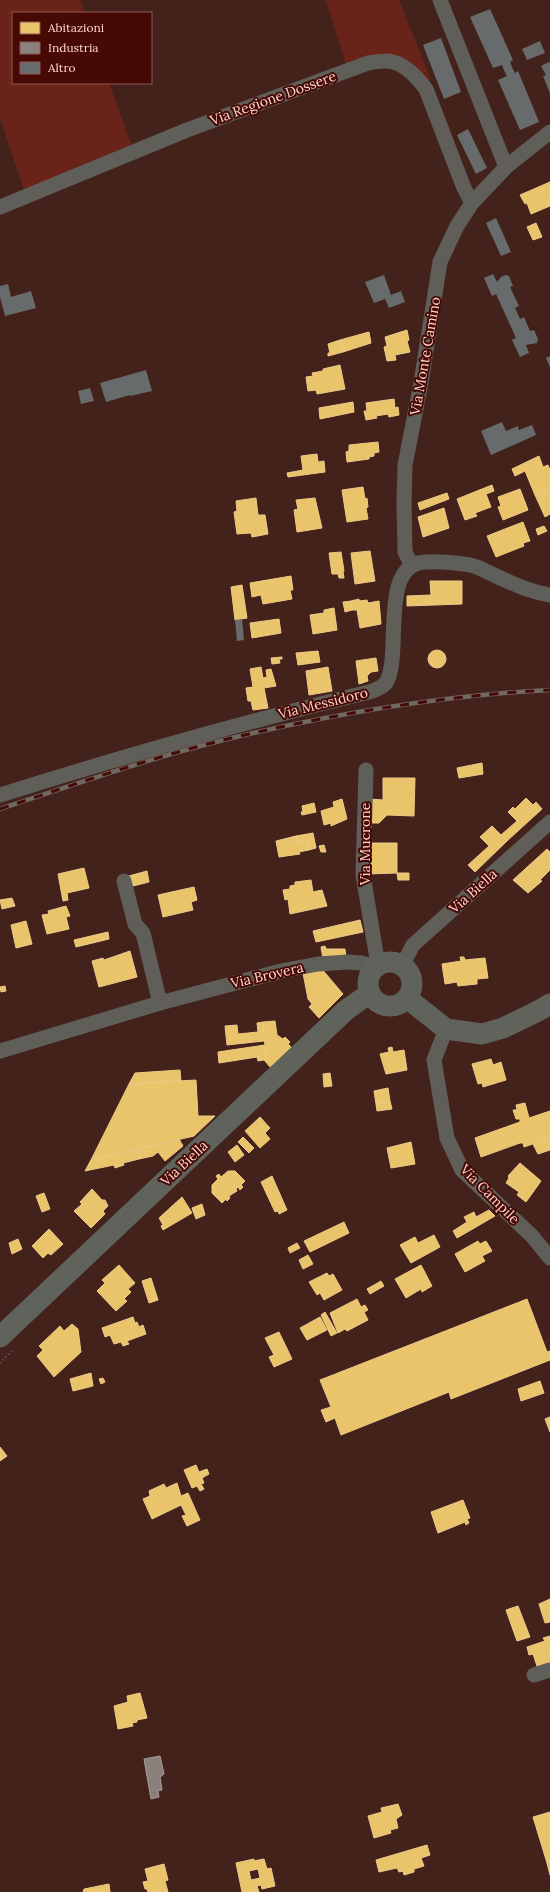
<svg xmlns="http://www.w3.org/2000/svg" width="550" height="1892" font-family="Lora,serif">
<rect width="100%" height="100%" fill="#43221c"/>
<path fill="#6a2318" d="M0 0H80L85 13H13V83H109L134 152 26 196 0 118Z
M326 0H399L431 80 418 78 405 67 348 71Z"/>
<path fill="#e9c46a" stroke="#efc988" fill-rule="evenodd" d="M550 182V206L531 214 527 203 525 204 520 195Z
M536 223 542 237 533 240 527 227Z
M407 330 409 340 407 341 410 352 395 355 396 360 387 361 384 347 387 346 385 337Z
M369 332 371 343 343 352 340 340Z
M340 340 343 352 328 356V353H330L328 344Z
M340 365 345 389 317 394 316 390 308 391 306 377 313 376 312 373 323 371V369Z
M394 399 395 408 398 407 399 415 389 417 388 414 376 416 377 418 366 420 364 411H367L366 403Z
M353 402 354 412 320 419 319 408Z
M378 442 379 452 374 453V456L369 457V459L347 462 346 452 349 451V445Z
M317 454 318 462 324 461 325 472 288 477 287 473 303 470 301 456Z
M539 456 543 467 548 465 550 470V489L535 495 525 471 515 476 512 469Z
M492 485 494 491 486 494 491 507 475 513 477 516 465 520 457 499Z
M363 487 365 499 367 498 368 507 366 508 368 519 347 522 342 490Z
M520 489 528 510 503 520 498 507 501 506 498 497Z
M550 489V514L545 517 535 495Z
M447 493 449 499 420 510 418 503Z
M256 498 258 515H265L268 534 252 537 251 533 237 534 234 512 237 511 236 501Z
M315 498 322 528 297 532 294 510 298 509 296 500Z
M444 508 449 528 423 537 418 517Z
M523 522 530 541 523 543 524 546 496 557 487 536Z
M544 526 547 531 538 535 536 529Z
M370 551 375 581 355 584 351 553Z
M341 552 344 571H343L344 578H339L338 574H332L329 553Z
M291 576 293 590H290L292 599 263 604 261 595 252 597 250 583Z
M430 581H462V604L407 606V596L431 595Z
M242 585 247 618 235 620 231 587Z
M359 599V601L367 600 368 603 379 601 381 624 360 628 357 610H352L351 601Z
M351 601 352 610 345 612 343 602Z
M334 608 337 630 313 634 310 615 324 613V610Z
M279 619 281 633 252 638 250 623Z
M428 659a9 9 0 1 1 18 0a9 9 0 1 1-18 0Z
M318 651 320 662 298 665 296 653Z
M282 657V659H279L280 663 272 664 271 658Z
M376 658 378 671 371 672 367 676 368 681 359 684 356 661Z
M261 667 263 678 267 677 266 670 271 669 276 686 264 688 268 708 253 710 251 701H248L246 688 253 687 250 669Z
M328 667 332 691 309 695 306 671Z
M482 763 483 774 459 778 457 768Z
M383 778H415L414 816 387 815 379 823H370L369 799 383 800Z
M526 798 533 805 536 802 542 809 507 841 501 835 517 821 508 812 513 807 515 809Z
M342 799 347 819 331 826V823L324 825 321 811 334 807 333 802Z
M314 803 316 812 302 815 301 812H303L302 806Z
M492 826 507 841 475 872 468 865 489 846 480 837Z
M313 833 316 848 309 850 307 840 297 842 296 836Z
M296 836 297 842 307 840 309 850 299 852 300 854 279 857 276 841Z
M371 843H397V873L367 874 366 862H371Z
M324 845 326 852H321L319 846Z
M547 849 550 852V870L540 880 542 881 528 893 513 880Z
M84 868 89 888 67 893 68 900 63 901 58 874Z
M147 871 149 882 129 887 125 877Z
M397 873H409V880H398Z
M311 880 313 892 322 890 327 906 290 914 288 899 285 900 283 890 290 889V886L295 885V882Z
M194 887 197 900 191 902 193 910 163 917 158 895Z
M12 898 15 906 2 909 0 900Z
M66 906 70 916 66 917 69 929 47 934 42 915 49 914 48 911Z
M360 920 363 932 316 942 313 931Z
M26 921 32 944 16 948 11 925Z
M108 932 109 939 76 947 74 940Z
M325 946 326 949H345L346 957 323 959 321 947Z
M130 951 137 977 99 987 92 961 103 958 104 960Z
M460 957H464L465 960 485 958 488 978 477 979V984L458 986 457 982 445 984 442 964 461 961Z
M321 968 343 994 319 1018 309 1007 312 1004 308 999 303 973Z
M5 986 6 991 1 992 0 987Z
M275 1021 277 1035 283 1039 285 1037 290 1042 288 1044 292 1048 271 1068 264 1060 266 1058 263 1022Z
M263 1022 264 1041 227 1045 225 1026 237 1025 238 1034 258 1032 257 1023Z
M265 1045 266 1058 264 1060 258 1061 257 1057 219 1063 218 1052Z
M392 1047 393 1052 404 1050 407 1070 386 1074 380 1054 389 1052 388 1048Z
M491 1059 493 1065 501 1062 506 1080 483 1087 482 1083 478 1084 472 1064Z
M180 1070 181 1081 129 1084 135 1073Z
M330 1073 332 1086 324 1087 323 1074Z
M196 1080 198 1116H215L194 1136 91 1160 129 1084Z
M388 1088 390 1101 376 1104 374 1091Z
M390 1101 392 1109 377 1111 376 1104Z
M525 1103 529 1118 550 1111V1138L524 1147 523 1143H520L481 1157 475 1138 520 1122V1119H516L513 1110H517L516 1105Z
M260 1117 270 1128 265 1133 270 1139 260 1148 245 1131Z
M243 1137 254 1148 249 1153 238 1142Z
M550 1138V1150L538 1154 533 1144Z
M179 1139 183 1146 165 1161 158 1152 153 1156 139 1159V1149Z
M411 1142 415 1164 391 1168 387 1148Z
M237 1145 244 1155 235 1162 228 1152Z
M139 1149V1159L123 1163 124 1165 115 1168 114 1165 85 1171 91 1160Z
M520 1163 541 1181 526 1202 517 1195 519 1192 506 1183 509 1178 508 1176Z
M228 1171H235L245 1181 241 1185 243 1187 240 1190 238 1187 236 1189 237 1191 229 1196 230 1198 227 1201 226 1199 222 1203 212 1193V1185L218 1179 216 1176 219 1174 221 1177Z
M272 1176 287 1210 279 1214 278 1211 275 1212 261 1182Z
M92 1189 102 1200H105L108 1206 103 1211 105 1214 91 1228 74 1211 82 1204 80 1202Z
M44 1193 50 1209 42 1212 36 1196Z
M182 1197 192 1213 163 1230 161 1226 163 1225 159 1218Z
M202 1204 205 1215 196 1219 192 1208Z
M489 1210 495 1216 457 1238 453 1231 467 1222 464 1217 474 1212 476 1217Z
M344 1222 349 1233 310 1252 304 1241Z
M49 1229 63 1244 51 1255 48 1253 43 1258 32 1246Z
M434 1235 440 1247 411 1263 400 1245 415 1237 418 1243Z
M18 1239 22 1249 12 1254 9 1243Z
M478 1241 480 1244 486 1241 492 1251 482 1256 485 1261 465 1272 455 1254Z
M297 1243 300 1248 290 1253 288 1248Z
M308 1255 313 1264 303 1269 299 1260Z
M119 1265 135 1283 128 1289 131 1292 124 1299 127 1301 116 1311 97 1291 105 1283 102 1280Z
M421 1265 432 1286 422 1292 421 1289 406 1298 395 1279Z
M327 1273 329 1276 333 1274 342 1290 324 1300 320 1293 317 1295 309 1282Z
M151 1278 158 1300 149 1303 142 1281Z
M381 1281 384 1286 370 1294 367 1289Z
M357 1299 361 1307 365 1305 368 1310 364 1312 368 1320 347 1331 345 1329 338 1333 330 1313Z
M527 1299 547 1352 550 1351V1360L451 1399 449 1392 341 1435 335 1418 326 1422 321 1410 331 1407 320 1380Z
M325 1312 337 1333 331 1336 321 1315Z
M133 1317 135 1323 137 1322 139 1327 143 1325 146 1334 127 1341 129 1344 123 1346 121 1342 114 1344 110 1335 105 1337 102 1328Z
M320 1317 327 1330 307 1340 300 1328Z
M72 1324 78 1329 81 1352 54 1377 37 1356 43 1350 39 1346 60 1326 64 1331Z
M279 1332 292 1359 274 1367 269 1357 274 1355 265 1338Z
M91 1373 93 1386 73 1391 70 1379Z
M103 1378 105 1382 101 1384 99 1379Z
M540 1381 544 1393 521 1401 518 1389Z
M550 1417V1432L545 1419Z
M0 1447 7 1456 0 1461Z
M196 1465 199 1472 207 1469 209 1474 202 1478 204 1483 201 1484 204 1489 200 1491 197 1486 192 1488 184 1470Z
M177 1483 181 1496 188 1493 200 1520 187 1526 182 1516 186 1515 181 1505 152 1519 143 1499 150 1496 149 1491 151 1490 164 1484 166 1488Z
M463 1500 470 1518 467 1519 469 1523 466 1525 465 1522 438 1533 431 1512Z
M550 1599V1622L545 1623 539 1604Z
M518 1606 530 1637 517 1641 506 1610Z
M550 1636V1662L538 1669 533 1654 529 1655 527 1647 545 1641 543 1638Z
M140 1693 147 1718 137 1720V1722L132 1723 133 1726 118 1729 114 1706 128 1702 127 1696Z
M398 1804 402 1815 396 1819 398 1828 390 1830 391 1833 374 1838 368 1816 382 1812 381 1808Z
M550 1812V1862L547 1863 533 1817Z
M427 1845 430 1855 421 1858 424 1866 414 1869V1872L404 1875 403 1871 399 1872 397 1868 379 1872 376 1860Z
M254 1859V1861L264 1859 267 1869 271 1868 275 1886 262 1889 261 1885 257 1886 259 1892H242L236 1863ZM258 1869 260 1878 251 1880 249 1871Z
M550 1862V1875L547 1863Z
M164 1864 168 1880 165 1881 168 1892H148L147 1889H145L143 1882 148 1881 145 1869Z
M109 1884 110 1892H83L84 1889Z"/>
<path fill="#8a817c" stroke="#ac9a95" d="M160 1756 164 1774 160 1777 162 1790 158 1791 159 1797 151 1799 144 1759Z"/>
<path fill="#686b6b" d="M490 9 513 60 510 62 512 67 515 73 518 71 539 122 520 130 498 80 507 76 504 70 502 65 493 68 470 17Z
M441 38 461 92 444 99 423 45Z
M540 41 545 53 527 60 522 49Z
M549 62 550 63V93L543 76 546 75 541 66Z
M468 129 487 168 476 174 457 135Z
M496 218 511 252 501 256 486 223Z
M493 274 497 282 501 277 506 275 509 276 513 286 510 287 519 306 515 308 520 319 524 317 530 331 534 330 538 339 537 343 526 345 529 353 520 357 512 340 516 338 496 294 492 296 484 278Z
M384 275 391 295 401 291 405 302 389 308 385 299 374 303 365 282Z
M8 284 11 297 31 291 36 308 5 316 0 297V286Z
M550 356V367L546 358Z
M146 370 152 391 130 396V395L106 402 100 383Z
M90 388 94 401 81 404 78 391Z
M502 422 506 431 518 426 519 430 532 425 536 435 491 455 481 431Z
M242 619 244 640 237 641 235 620Z"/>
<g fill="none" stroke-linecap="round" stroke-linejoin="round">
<path stroke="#645a55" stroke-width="2.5" stroke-dasharray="1 3" stroke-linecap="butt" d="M0 1363 14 1349"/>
<path stroke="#5f5e58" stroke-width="15" d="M440 0 506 167
M0 207 187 130 368 63C374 62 380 61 386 61 403 61 417 77 426 89L464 188 472 203
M412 566 405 552 404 503 405 465 421 383 440 262 457 226 472 203 506 167 550 132
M366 770 363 875 378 965
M0 795C124 756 248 721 373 691 377 689 384 686 386 683 403 655 378 564 425 562 435 561 464 563 474 566 481 568 489 573 496 576 514 584 530 592 550 595
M124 881 135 924 143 933 160 1003
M402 966 413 945 550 822
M446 1029 434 1060 447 1138 462 1170 532 1236 550 1258
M0 1051 160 1003 281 971 318 964 348 962 362 963 368 965 373 969
M534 1675 550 1670"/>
<path stroke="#5f635b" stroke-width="21" d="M368 984a22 22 0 1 1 44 0a22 22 0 1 1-44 0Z
M407 998 446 1029 482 1034 503 1028 538 1011 550 1004
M0 1337 346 1010 370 993"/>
<defs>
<path id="rail" d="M0 809C82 782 164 753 249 734 346 712 450 695 550 690"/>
</defs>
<use href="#rail" stroke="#716862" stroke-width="4.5"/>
<use href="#rail" stroke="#460903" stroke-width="3" stroke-dasharray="9" stroke-linecap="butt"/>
</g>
<g text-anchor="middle" stroke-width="4" stroke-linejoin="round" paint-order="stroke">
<g font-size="14" fill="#fdd6ce" stroke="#460903">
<text transform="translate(273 98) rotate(-20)" y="5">Via Regione Dossere</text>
<text transform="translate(425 356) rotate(-80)" y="5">Via Monte Camino</text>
<text transform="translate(323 703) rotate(-14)" y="5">Via Messidoro</text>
<text transform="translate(365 844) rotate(-90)" y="5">Via Mucrone</text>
<text transform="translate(473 891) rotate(-42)" y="5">Via Biella</text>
<text transform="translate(267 975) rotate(-13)" y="5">Via Brovera</text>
<text transform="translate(184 1163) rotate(-43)" y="5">Via Biella</text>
<text transform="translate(490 1194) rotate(45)" y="5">Via Campile</text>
</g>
</g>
<rect x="12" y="12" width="140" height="72" fill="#460903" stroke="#8f5b54"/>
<rect x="20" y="22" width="20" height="12" fill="#e9c46a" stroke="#8f5b54"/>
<text x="48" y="32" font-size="12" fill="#fdd6ce">Abitazioni</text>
<rect x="20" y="42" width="20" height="12" fill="#8a817c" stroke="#8f5b54"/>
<text x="48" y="52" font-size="12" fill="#fdd6ce">Industria</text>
<rect x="20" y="62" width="20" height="12" fill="#686b6b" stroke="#8f5b54"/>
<text x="48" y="72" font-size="12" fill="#fdd6ce">Altro</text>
</svg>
